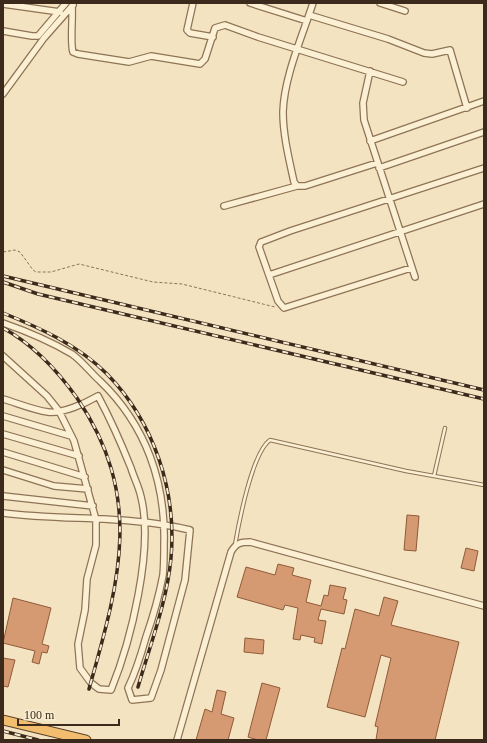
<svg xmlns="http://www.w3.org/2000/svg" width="487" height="743" font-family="Georgia,serif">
<rect width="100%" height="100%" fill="#f3e3c0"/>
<path fill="#d59a72" stroke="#905a39" d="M407 515 419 516 416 551 404 550Z
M466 548 478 551 474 571 461 568Z
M278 564 294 568 292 575 311 580 306 602 321 606 324 595 328 596 330 585 346 588 343 599 347 600 344 614 321 609 318 620 326 621 322 644 314 642 315 638 301 635 300 640 293 639 298 608 285 605 283 610 237 597 246 567 275 575Z
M384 597 398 601 391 625 459 642 435 740H376L378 727 375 726 391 658 381 655 365 717 327 707 342 648 345 649 355 609 379 616Z
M13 598 51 608 42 644 49 646 47 653 42 652 39 664 32 662 35 651 3 643Z
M245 638 264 640 263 654 244 652Z
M3 658 15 660 8 687 3 686Z
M262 683 280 688 266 740H258L248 737Z
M217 690 226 692 221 714 234 718 228 740H196L205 709 212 712Z"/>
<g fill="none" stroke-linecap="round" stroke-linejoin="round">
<defs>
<path id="service" d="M434 476 445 428
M235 545C239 522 252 453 270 440L406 471 484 485"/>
<path id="minor" d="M193 3 187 30 190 33 213 37
M250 3 307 21
M313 3C302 37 284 77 283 112 283 135 289 159 294 182L297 186H305L377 163
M380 3 405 11
M3 4 60 12
M72 6C73 18 70 44 73 52L78 54 129 62 151 56 200 64 205 59 215 28 225 25 258 37 403 82
M309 15 388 39 424 53 432 54 450 50 467 108
M3 31 32 36H38L66 3
M370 71 363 103 364 120 415 277
M3 94 44 38 73 5
M370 141 484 101
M379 168 484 132
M224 206 297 186
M411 268 284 308 278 301 259 247 261 242 264 241 290 231 484 168
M269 275 484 204
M3 323C26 331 50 341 72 354 82 361 91 373 100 381 146 425 166 483 164 545 164 555 164 566 163 575 159 596 153 617 146 637 141 655 136 671 128 688L132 700 151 698 161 670 185 580 190 530C129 515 65 521 3 513
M3 356 47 396 59 411 74 441 96 520V545L87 579 85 610 78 644 80 668 91 683 99 689 111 690C131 641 154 548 141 497 139 487 134 478 131 468 121 443 111 420 98 396 86 403 62 414 48 412 33 410 17 403 3 399
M3 416 71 436
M3 434 79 456
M3 452 85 477
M3 470 54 486 88 489
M3 496 93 506
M177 740 231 552C236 543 241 542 250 542L484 606"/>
<path id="trunk" d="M3 720 86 740"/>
</defs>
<use href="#service" stroke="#8e7356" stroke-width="4.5"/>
<use href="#minor" stroke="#8e7356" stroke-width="8"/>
<use href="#trunk" stroke="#5b412b" stroke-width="11"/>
<path stroke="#8e7356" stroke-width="1" stroke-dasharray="3 2" stroke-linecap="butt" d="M3 252 15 250 20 252 33 270 36 272H51L79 264 153 282 182 284 275 307"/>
<use href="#service" stroke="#fcf0d4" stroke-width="2.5"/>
<use href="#minor" stroke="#fcf0d4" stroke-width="5.5"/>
<use href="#trunk" stroke="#f2bd6e" stroke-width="9"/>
<defs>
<path id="rail" d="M3 276 484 390
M3 282 38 294 484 399
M3 313C40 328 78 345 107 374 154 422 177 491 171 558 167 602 150 645 138 687
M3 328C34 345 57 370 77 398 145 498 119 582 89 689
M3 731 38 740"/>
</defs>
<use href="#rail" stroke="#3c2b1c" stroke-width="3.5"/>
<use href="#rail" stroke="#f9edd1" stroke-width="2" stroke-dasharray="6" stroke-linecap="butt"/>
</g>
<rect width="487" height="743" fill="none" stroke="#3c2b1c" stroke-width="8"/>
<path d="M18 719v6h101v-6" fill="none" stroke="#3c2b1c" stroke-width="2"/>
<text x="24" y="719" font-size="12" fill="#3c2b1c" stroke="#f9edd1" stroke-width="3" paint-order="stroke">100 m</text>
</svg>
